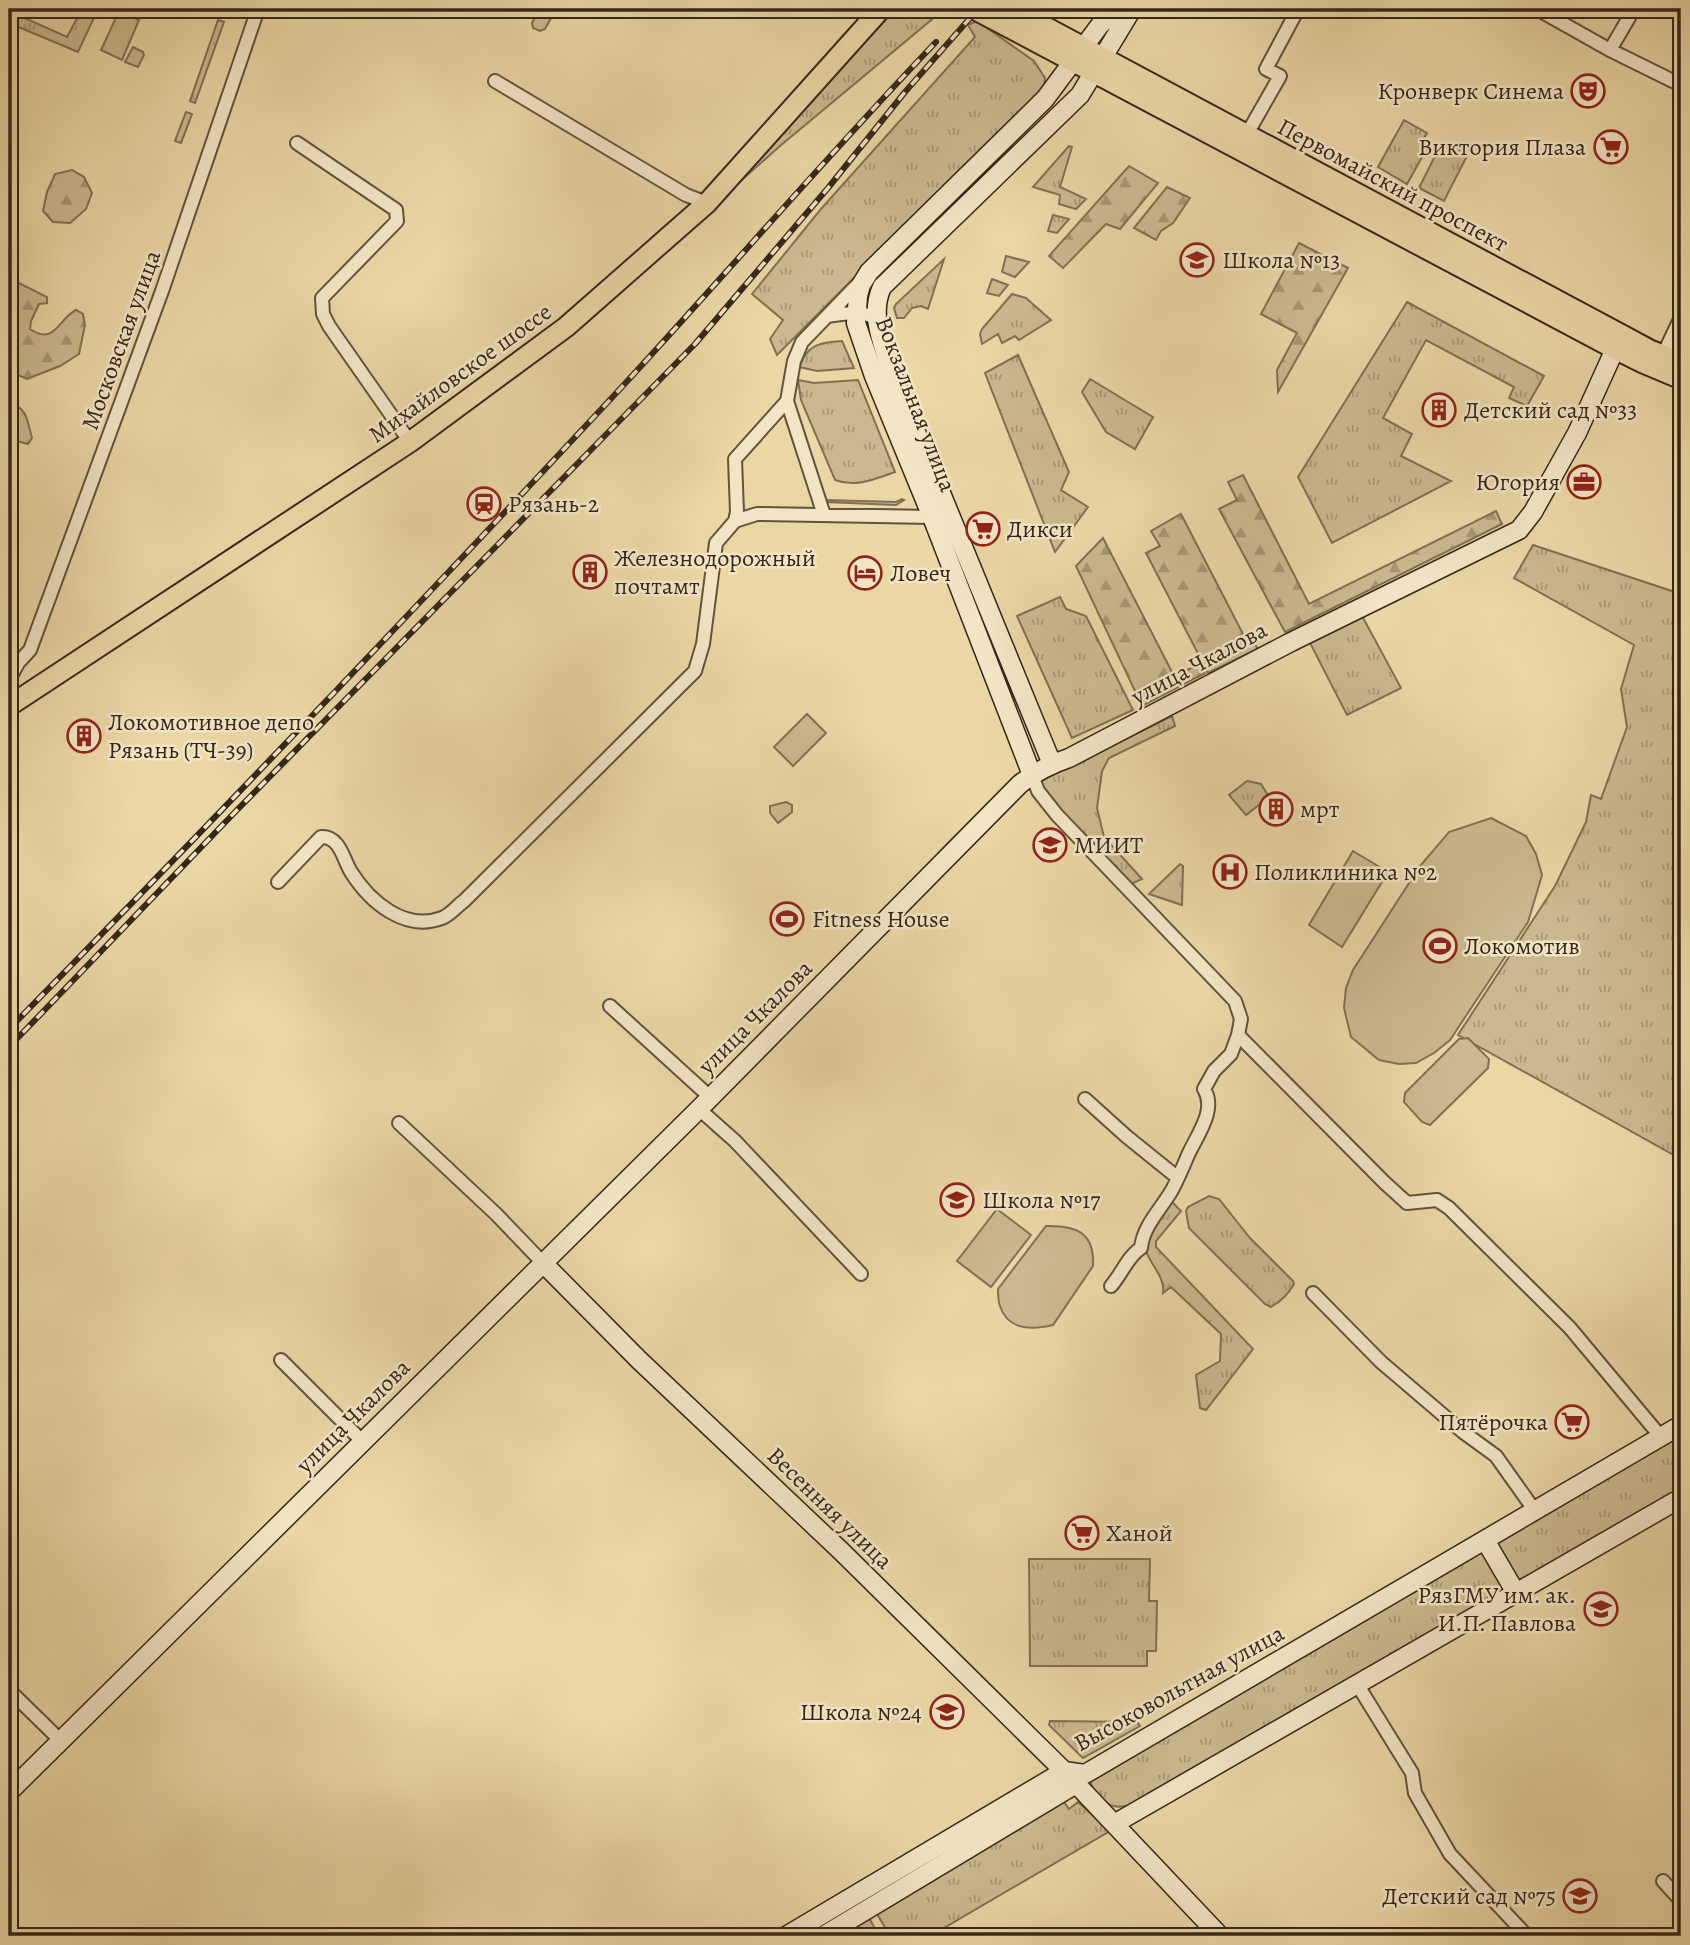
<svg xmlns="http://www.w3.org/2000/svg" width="1690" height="1945" font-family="Alegreya,serif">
<defs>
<pattern id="grass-tufts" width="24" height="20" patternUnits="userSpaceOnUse" patternTransform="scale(1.75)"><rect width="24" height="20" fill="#ccb88e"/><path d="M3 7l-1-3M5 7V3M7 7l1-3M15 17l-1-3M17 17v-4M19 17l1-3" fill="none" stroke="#a69673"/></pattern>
<pattern id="forest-firs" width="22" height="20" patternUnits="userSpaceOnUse" patternTransform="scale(1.75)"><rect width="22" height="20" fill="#ccb88e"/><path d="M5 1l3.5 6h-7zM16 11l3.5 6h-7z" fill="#a69673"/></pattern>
</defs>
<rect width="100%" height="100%" fill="#ebd6a6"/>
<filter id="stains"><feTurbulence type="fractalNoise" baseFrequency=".00286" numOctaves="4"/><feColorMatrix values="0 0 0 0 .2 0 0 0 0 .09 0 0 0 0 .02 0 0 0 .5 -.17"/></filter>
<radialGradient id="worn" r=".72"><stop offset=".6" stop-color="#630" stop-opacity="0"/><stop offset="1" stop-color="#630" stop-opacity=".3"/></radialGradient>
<path fill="url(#grass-tufts)" stroke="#807053" stroke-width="2" d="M82 9H98L78 52 9 23V11L67 37Z
M899 9H948L944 14 936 16 780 146 706 212 891 14Z
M218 20 224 22 195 103 190 101Z
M977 21 1034 61 1045 78 1044 88 777 355 770 339 783 320 752 294 821 209 975 37 968 25Z
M133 47 143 52 144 55 138 67 125 62Z
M186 112 192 114 181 143 175 141Z
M1404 120 1427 133 1424 138 1431 141 1407 184 1378 167Z
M1449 144 1468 154 1444 201 1419 188 1440 146 1446 149Z
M1069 146 1072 147 1060 187 1086 199 1076 209 1059 204 1060 195 1033 187Z
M1053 215 1069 219 1057 233 1048 231Z
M1006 256 1029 262 1015 277 1002 272Z
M944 259 928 309 921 306 912 308 904 318H897L894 308 896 304Z
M992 279 1008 285 999 296 987 293Z
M1012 294 1026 298 1051 320 1019 340 1015 336 1002 343 998 334 982 344 980 334 982 329Z
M1407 302 1544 376 1527 406 1509 398 1514 387 1426 340 1383 418 1412 434 1401 456 1451 481 1332 543 1298 477Z
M842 341 854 368 817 371 799 367C807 345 820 342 842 341Z
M1018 355 1069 472 1061 490 1088 507 1055 552 985 373Z
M1090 379 1153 417 1135 449 1106 432 1082 392Z
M798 380 814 383 858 380 895 472C875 479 856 488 835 480L801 400Z
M902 499 904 500 896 505 826 502 827 500 896 502Z
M1533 545 1681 594V1159L1458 1035 1555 886 1586 822 1591 795 1601 799 1627 727 1621 689 1634 645 1514 578Z
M1060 597 1066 609 1086 616 1133 710 1072 738 1017 616Z
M1361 614 1401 688 1347 715 1309 641Z
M1172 716 1175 726 1109 758 1102 771 1097 808 1104 837 1142 879 1133 883 1128 884 1044 797 1039 784 1043 780Z
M1247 781 1261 784 1269 797 1246 815 1229 795Z
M786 802 792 805V812L778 823 770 813V806Z
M1180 864 1183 866 1182 905 1149 894Z
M1209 1196 1219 1199 1250 1238 1293 1281 1294 1284C1289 1293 1280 1302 1271 1307L1265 1304 1189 1228 1186 1211 1188 1207Z
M1169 1199 1181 1211 1156 1241V1247L1253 1349 1206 1410 1200 1408 1196 1375 1220 1361 1221 1334 1171 1287 1163 1293C1166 1274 1143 1259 1145 1242 1146 1233 1163 1208 1169 1199Z
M1681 1431V1493L1517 1586 1496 1543Z
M1483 1550 1508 1589 1158 1793C1140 1801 1118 1816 1101 1799 1094 1792 1092 1789 1090 1780Z
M1029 1559H1150L1149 1601H1157L1156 1651H1147V1666H1030Z
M1050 1721 1137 1722 1140 1726 1083 1758 1049 1725Z
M1058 1802H1064L1069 1809 1078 1802 1110 1831 930 1936H890L873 1907Z
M867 1914 879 1936H831Z"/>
<path fill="url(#forest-firs)" stroke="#807053" stroke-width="2" d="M539 9H556L545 29 540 31 533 28 532 23Z
M1129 166 1158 183 1120 229 1106 224 1063 268 1049 256Z
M72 170 84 177 92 193 86 209 70 223 53 222 43 211 47 192 55 174Z
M1167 187 1190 198 1173 223 1161 231 1156 240 1134 228Z
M1299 243 1348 268 1278 392 1277 370 1297 333 1261 314Z
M9 278 47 297V303L39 304 31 321 30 329C55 346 58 319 76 310L83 314 85 325 79 354 60 366 27 379 9 371Z
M9 402C28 409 27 420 32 438L28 444 9 439Z
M1243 475 1309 604 1496 511 1502 524 1285 632 1219 509 1237 500 1228 482Z
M1181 514 1244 636 1253 641 1258 649 1208 673 1146 553 1160 546 1151 531Z
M1103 538 1174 676 1200 664 1205 673 1142 706 1076 566Z"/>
<path fill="#ccb88e" stroke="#807053" stroke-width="2" d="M119 11 139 20 122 60 101 50Z
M807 714 826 733 793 766 774 747Z
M1491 818 1526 836 1536 854 1542 875 1528 922 1450 1040 1434 1053 1416 1063 1399 1064 1379 1060 1351 1037 1344 1008 1346 988 1353 970 1420 866 1449 832Z
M1353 851 1388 872 1342 947 1309 925Z
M1468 1038 1489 1059 1488 1068 1430 1125 1422 1122 1404 1102 1405 1093 1459 1039Z
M997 1209 1031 1235 991 1287 957 1261Z
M1046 1226C1075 1225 1095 1232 1093 1266L1053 1325C1032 1330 1008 1331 1000 1306 998 1301 998 1294 998 1289Z"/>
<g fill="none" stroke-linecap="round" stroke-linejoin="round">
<defs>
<path id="street" d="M1537 9 1610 50 1681 85
M1610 50 1634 9
M495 81 686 195 707 203
M1247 134 1280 76 1266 69 1298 9
M297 143 396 210 397 221 322 298 323 314 329 326 410 442
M827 316C844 314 862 309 876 319
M1663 355 1681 317
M787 401 735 459 737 512 735 521 757 514 932 517 939 516
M824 515 787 401 794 361 802 342 861 281
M9 680 18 663 30 650 162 291 258 9
M1032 775 1038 791 1057 815 1235 1001 1241 1019 1238 1035 1385 1183 1407 1203 1437 1200 1449 1208 1570 1328 1661 1437
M278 882 321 837C340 836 343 859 351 872 370 902 405 932 442 918 450 915 457 906 464 901L695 671 703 644 716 543 735 521
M610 1006 710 1097
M1085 1099 1126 1136 1178 1178
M699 1109 735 1141 861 1274
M399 1123 496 1214 543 1263
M1111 1286C1121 1275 1128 1256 1141 1248 1143 1226 1161 1209 1172 1190 1178 1179 1183 1167 1188 1155 1197 1135 1217 1110 1204 1089L1214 1071 1231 1054 1238 1035
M1313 1293 1381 1362 1463 1432 1496 1456 1535 1511
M281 1360 362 1441
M1357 1684 1412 1773 1415 1793 1450 1854 1527 1936
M9 1690 60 1740
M1663 1881 1681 1901"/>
<path id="secondary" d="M1052 764 891 371C883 343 869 315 882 287L1080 95 1132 9
M1032 775 932 517 874 376 856 323 858 296 861 285 869 272 1045 99 1100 25 1117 9
M543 1263 639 1360 841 1551 1064 1771 1220 1936
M1485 1540 1516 1593
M9 1792 699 1109 1020 784C1035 772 1051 764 1069 758L1291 642 1519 530 1533 512 1577 433 1615 349
M1114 1824 1681 1498
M786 1936 1064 1771 1085 1774 1681 1425
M823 1936 1076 1784"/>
<path id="primary" d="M974 9 1615 349 1643 363 1681 379
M1012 9 1622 335 1650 350 1681 362
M9 706 410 442 566 327 707 203 881 9"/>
</defs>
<use href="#street" stroke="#62533c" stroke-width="16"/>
<use href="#secondary" stroke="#342718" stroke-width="21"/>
<use href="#primary" stroke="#342718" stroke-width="23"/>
<use href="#street" stroke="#f2e4c5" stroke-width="12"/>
<use href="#secondary" stroke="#f2e4c5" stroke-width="18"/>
<use href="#primary" stroke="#ebd6a6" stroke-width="19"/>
<defs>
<path id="rail" d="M9 1029C215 819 419 605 620 389 726 274 828 155 936 42
M9 1047 237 810 695 344 828 188 905 92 978 9"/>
</defs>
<use href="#rail" stroke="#342718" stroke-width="6"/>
<use href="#rail" stroke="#f2e4c5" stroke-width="3.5" stroke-dasharray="10" stroke-linecap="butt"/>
</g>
<defs>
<symbol id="theatre-ring" viewBox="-11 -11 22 22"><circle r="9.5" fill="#f2e4c5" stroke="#8f2418" stroke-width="1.5"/><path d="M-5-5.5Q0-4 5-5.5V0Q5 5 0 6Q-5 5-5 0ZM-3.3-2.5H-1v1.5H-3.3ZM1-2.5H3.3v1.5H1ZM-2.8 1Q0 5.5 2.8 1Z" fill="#8f2418"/></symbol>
<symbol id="supermarket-ring" viewBox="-11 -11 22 22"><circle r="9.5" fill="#f2e4c5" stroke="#8f2418" stroke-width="1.5"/><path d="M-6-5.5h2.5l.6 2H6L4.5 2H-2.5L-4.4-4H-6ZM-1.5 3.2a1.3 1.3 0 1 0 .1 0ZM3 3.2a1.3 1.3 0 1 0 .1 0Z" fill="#8f2418"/></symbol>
<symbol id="school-ring" viewBox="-11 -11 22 22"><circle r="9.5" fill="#f2e4c5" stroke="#8f2418" stroke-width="1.5"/><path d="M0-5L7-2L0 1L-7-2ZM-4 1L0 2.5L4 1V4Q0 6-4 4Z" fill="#8f2418"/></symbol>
<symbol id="building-ring" viewBox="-11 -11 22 22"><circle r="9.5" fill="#f2e4c5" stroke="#8f2418" stroke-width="1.5"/><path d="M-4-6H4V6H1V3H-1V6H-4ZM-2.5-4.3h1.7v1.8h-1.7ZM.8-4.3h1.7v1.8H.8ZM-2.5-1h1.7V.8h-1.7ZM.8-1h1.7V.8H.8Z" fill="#8f2418"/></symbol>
<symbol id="office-ring" viewBox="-11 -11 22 22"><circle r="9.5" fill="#f2e4c5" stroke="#8f2418" stroke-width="1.5"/><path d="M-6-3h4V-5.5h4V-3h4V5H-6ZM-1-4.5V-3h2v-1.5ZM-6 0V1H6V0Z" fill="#8f2418"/></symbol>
<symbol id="station-ring" viewBox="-11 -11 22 22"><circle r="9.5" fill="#f2e4c5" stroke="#8f2418" stroke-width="1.5"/><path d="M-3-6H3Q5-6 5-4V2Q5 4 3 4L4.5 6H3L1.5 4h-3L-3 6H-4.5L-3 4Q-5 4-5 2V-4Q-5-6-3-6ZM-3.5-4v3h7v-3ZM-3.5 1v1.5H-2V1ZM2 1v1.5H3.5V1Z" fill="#8f2418"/></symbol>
<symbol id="hotel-ring" viewBox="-11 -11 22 22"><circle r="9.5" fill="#f2e4c5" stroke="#8f2418" stroke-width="1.5"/><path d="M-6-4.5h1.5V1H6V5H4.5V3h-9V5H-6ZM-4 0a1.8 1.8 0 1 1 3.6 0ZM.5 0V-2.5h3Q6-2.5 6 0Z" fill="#8f2418"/></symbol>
<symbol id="university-ring" viewBox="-11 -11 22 22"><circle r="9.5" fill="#f2e4c5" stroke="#8f2418" stroke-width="1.5"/><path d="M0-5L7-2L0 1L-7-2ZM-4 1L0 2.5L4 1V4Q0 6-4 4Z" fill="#8f2418"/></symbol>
<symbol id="hospital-ring" viewBox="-11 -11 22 22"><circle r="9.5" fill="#f2e4c5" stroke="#8f2418" stroke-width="1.5"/><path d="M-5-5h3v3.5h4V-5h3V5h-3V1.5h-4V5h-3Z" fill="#8f2418"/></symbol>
<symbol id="stadium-ring" viewBox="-11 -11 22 22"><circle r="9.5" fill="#f2e4c5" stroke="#8f2418" stroke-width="1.5"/><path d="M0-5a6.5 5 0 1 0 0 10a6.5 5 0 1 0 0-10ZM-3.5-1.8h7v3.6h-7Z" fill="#8f2418"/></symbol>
</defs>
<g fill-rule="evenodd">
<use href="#theatre-ring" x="1569" y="72" width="38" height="38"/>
<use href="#supermarket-ring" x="1592" y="128" width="38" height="38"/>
<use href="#school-ring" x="1178" y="241" width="38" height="38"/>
<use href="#building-ring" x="1420" y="391" width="38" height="38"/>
<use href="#office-ring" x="1565" y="463" width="38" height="38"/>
<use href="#station-ring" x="465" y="485" width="38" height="38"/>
<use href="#supermarket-ring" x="964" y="510" width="38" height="38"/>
<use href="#building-ring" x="571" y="553" width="38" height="38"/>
<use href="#hotel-ring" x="846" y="554" width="38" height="38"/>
<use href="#building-ring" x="65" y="717" width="38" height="38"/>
<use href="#building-ring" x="1257" y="790" width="38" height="38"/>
<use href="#university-ring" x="1031" y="826" width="38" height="38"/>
<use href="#hospital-ring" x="1211" y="853" width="38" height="38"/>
<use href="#stadium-ring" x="768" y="900" width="38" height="38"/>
<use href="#stadium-ring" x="1421" y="927" width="38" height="38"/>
<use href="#school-ring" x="938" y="1181" width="38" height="38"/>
<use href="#supermarket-ring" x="1553" y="1403" width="38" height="38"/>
<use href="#supermarket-ring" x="1063" y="1514" width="38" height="38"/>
<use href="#university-ring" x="1582" y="1590" width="38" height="38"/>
<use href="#school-ring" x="928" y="1693" width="38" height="38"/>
<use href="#school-ring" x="1561" y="1877" width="38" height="38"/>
</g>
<g text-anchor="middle" stroke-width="5" stroke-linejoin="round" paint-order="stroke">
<g font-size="24" fill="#342718" stroke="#f2e4c5" text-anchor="start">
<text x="1564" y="99" text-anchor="end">Кронверк Синема</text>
<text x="1586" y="155" text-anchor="end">Виктория Плаза</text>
<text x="1222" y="268">Школа №13</text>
<text x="1464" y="418">Детский сад №33</text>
<text x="1560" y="490" text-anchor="end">Югория</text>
<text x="508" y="512">Рязань-2</text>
<text x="1007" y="537">Дикси</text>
<text x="614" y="566">Железнодорожный<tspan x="614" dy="28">почтамт</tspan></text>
<text x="890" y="581">Ловеч</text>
<text x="108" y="730">Локомотивное депо<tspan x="108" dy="28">Рязань (ТЧ-39)</tspan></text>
<text x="1300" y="817">мрт</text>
<text x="1074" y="853">МИИТ</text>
<text x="1254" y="880">Поликлиника №2</text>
<text x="812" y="927">Fitness House</text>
<text x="1464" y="954">Локомотив</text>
<text x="982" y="1208">Школа №17</text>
<text x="1548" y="1430" text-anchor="end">Пятёрочка</text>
<text x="1106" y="1541">Ханой</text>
<text x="1576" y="1603" text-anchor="end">РязГМУ им. ак.<tspan x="1576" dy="28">И.П. Павлова</tspan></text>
<text x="922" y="1720" text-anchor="end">Школа №24</text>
<text x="1556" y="1904" text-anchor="end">Детский сад №75</text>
</g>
<g font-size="24" fill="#342718" stroke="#f2e4c5">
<text transform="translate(1393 185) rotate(28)" y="8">Первомайский проспект</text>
<text transform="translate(121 340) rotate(-70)" y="8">Московская улица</text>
<text transform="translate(460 373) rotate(-36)" y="8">Михайловское шоссе</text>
<text transform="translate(916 404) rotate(69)" y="8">Вокзальная улица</text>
<text transform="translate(1199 663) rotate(-28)" y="8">улица Чкалова</text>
<text transform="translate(755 1017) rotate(-45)" y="8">улица Чкалова</text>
<text transform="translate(353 1416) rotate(-45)" y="8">улица Чкалова</text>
<text transform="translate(830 1508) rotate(44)" y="8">Весенняя улица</text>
<text transform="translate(1179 1688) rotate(-29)" y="8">Высоковольтная улица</text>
</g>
</g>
<rect width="1690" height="1945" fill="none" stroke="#ebd6a6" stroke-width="35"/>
<rect x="10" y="10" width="1669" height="1924" fill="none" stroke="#342718" stroke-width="3.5"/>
<rect x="18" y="18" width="1655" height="1910" fill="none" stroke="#342718" stroke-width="2"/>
<rect width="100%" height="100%" filter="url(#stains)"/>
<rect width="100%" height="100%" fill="url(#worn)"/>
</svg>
